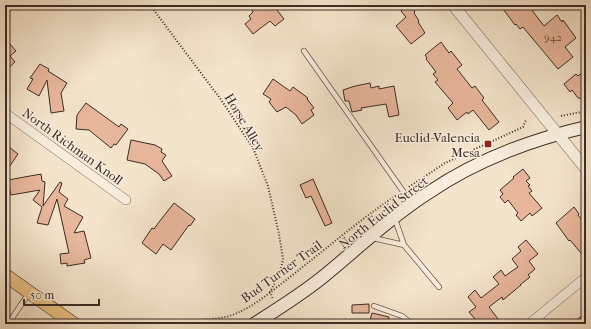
<svg xmlns="http://www.w3.org/2000/svg" width="591" height="329" font-family="'IM FELL French Canon',serif">
<rect width="100%" height="100%" fill="#f4e4cb"/>
<filter id="stains"><feTurbulence type="fractalNoise" baseFrequency=".005" numOctaves="4"/><feColorMatrix values="0 0 0 0 .2 0 0 0 0 .09 0 0 0 0 .02 0 0 0 .5 -.17"/></filter>
<radialGradient id="worn" r=".72"><stop offset=".6" stop-color="#630" stop-opacity="0"/><stop offset="1" stop-color="#630" stop-opacity=".3"/></radialGradient>
<path fill="#e8b69b" stroke="#3c2b24" d="M256 5H273L284 19 275 26 270 21 253 34 245 24 251 19 249 16 253 12 251 9Z
M408 5H410L415 12 414 13 419 21 418 22 425 33 411 44 396 26 406 17 401 11Z
M500 5H528L544 26 557 15 562 22 563 20 576 38 565 47 573 57 558 69 523 27 520 29 516 24 515 25Z
M441 42 449 53 451 51 462 65 457 69 472 88 475 86 484 98 482 100 499 122 489 130 473 110 468 114 467 112 457 120 448 108 453 103 435 82 438 80 433 74 436 72 426 59 427 58 425 55Z
M10 44 16 51 10 56 15 62 5 71V48Z
M40 64 49 69 48 71 67 83 61 93 64 111 51 113 47 80 39 96 27 89 33 79 30 78Z
M586 69V99L578 98 572 90 570 92 564 84 576 74 578 76Z
M273 79 290 91 293 87 308 98 307 99 314 108 311 110 314 115 302 124 296 115 286 107 277 112 269 102 271 99 263 94Z
M370 83 371 88 379 86V89L394 86 399 115 389 117 386 104 361 108 362 110 352 112 349 101H345L343 90 355 86Z
M86 103 119 127 121 124 128 129 116 145 114 144 111 148 89 130 76 129 77 115Z
M131 140 155 145 162 149 161 152 166 155 162 161 172 176 164 181 159 174 145 164 127 160Z
M5 144 18 154 5 173Z
M523 169 530 178 526 181 530 185 528 186 532 191 529 193 542 208 532 216 530 213 521 221 516 215 518 213 508 200 505 203 500 197 503 194 500 190 514 178 513 177Z
M41 174 42 181 45 182 43 206 60 182 62 183 59 192 68 199 64 206 83 217 74 233 84 231 91 258 84 260 85 263 67 266V263L61 264 60 254 69 253 57 199 48 225 37 223 42 207 33 200 40 190 11 195 8 180Z
M313 179 332 223 325 226 311 196 306 198 300 185Z
M174 203 195 219 190 226 189 225 171 250 163 244 156 254 142 243 152 228 154 229 159 222Z
M574 207 579 214 578 215 586 225V259L570 240 569 241 556 223Z
M526 240 538 254 529 261 535 269 528 275 530 277 520 285H521L503 300 502 297 489 307 498 319 492 324H473L475 319 469 312 476 307 468 297 475 290 481 298 499 284 493 277 501 270 505 276 518 267 512 259 521 251 518 247Z
M369 304V313H352V305Z
M586 312V324H572Z
M372 313 389 317 387 324H369Z"/>
<g fill="none" stroke-linecap="round" stroke-linejoin="round">
<defs>
<path id="service" d="M304 51 412 204
M395 219 404 245 439 287
M373 238 404 245
M374 306 402 316 412 324
M8 324 29 293"/>
<path id="minor" d="M5 113 126 200
M529 324 586 277"/>
<path id="tertiary" d="M453 5 586 169"/>
<path id="secondary" d="M254 324C278 309 302 294 324 276 358 248 391 217 428 193 475 161 530 140 586 127"/>
<path id="primary" d="M5 275 74 324"/>
</defs>
<use href="#service" stroke="#6a594e" stroke-width="6"/>
<use href="#minor" stroke="#6a594e" stroke-width="10"/>
<use href="#tertiary" stroke="#6a594e" stroke-width="12"/>
<use href="#secondary" stroke="#3c2b24" stroke-width="14"/>
<use href="#primary" stroke="#3c2b24" stroke-width="14"/>
<path stroke="#3c2b24" stroke-width="2" stroke-dasharray="1 2" stroke-linecap="butt" d="M150 5 222 101 253 148 268 186 279 234 283 259 280 273 270 292 273 299
M561 116 586 111
M409 187 445 163 523 127 526 120
M177 324C196 317 218 322 237 313 256 305 273 290 290 277 326 249 359 220 397 195
M200 324 209 321"/>
<use href="#service" stroke="#f8eddd" stroke-width="4.5"/>
<use href="#minor" stroke="#f8eddd" stroke-width="9"/>
<use href="#tertiary" stroke="#f8eddd" stroke-width="11"/>
<use href="#secondary" stroke="#f8eddd" stroke-width="12"/>
<use href="#primary" stroke="#eac286" stroke-width="13"/>
</g>
<rect fill="#8f2418" stroke="#f8eddd" stroke-width="1.5" x="484" y="140" width="8" height="8" rx="2"/>
<g text-anchor="middle" stroke-width="3" stroke-linejoin="round" paint-order="stroke">
<g font-size="11" fill="#674e42">
<text x="553" y="41">942</text>
</g>
<g font-size="13" fill="#3c2b24" stroke="#f8eddd">
<text transform="translate(245 122) rotate(59)" y="5">Horse Alley</text>
<text transform="translate(73 146) rotate(36)" y="5">North Richman Knoll</text>
<text transform="translate(383 212) rotate(-38)" y="5">North Euclid Street</text>
<text transform="translate(281 271) rotate(-36)" y="5">Bud Turner Trail</text>
</g>
<g font-size="13" fill="#3c2b24" stroke="#f8eddd" text-anchor="end">
<text x="480" y="142">Euclid-Valencia<tspan x="480" dy="15">Mesa</tspan></text>
</g>
</g>
<rect width="591" height="329" fill="none" stroke="#f4e4cb" stroke-width="20"/>
<rect x="6" y="6" width="579" height="317" fill="none" stroke="#3c2b24" stroke-width="2"/>
<rect x="10" y="10" width="571" height="309" fill="none" stroke="#3c2b24"/>
<path d="M24 299v6h75v-6" fill="none" stroke="#3c2b24" stroke-width="2"/>
<text x="30" y="299" font-size="12" fill="#3c2b24" stroke="#f8eddd" stroke-width="3" paint-order="stroke">50 m</text>
<rect width="100%" height="100%" filter="url(#stains)"/>
<rect width="100%" height="100%" fill="url(#worn)"/>
</svg>
